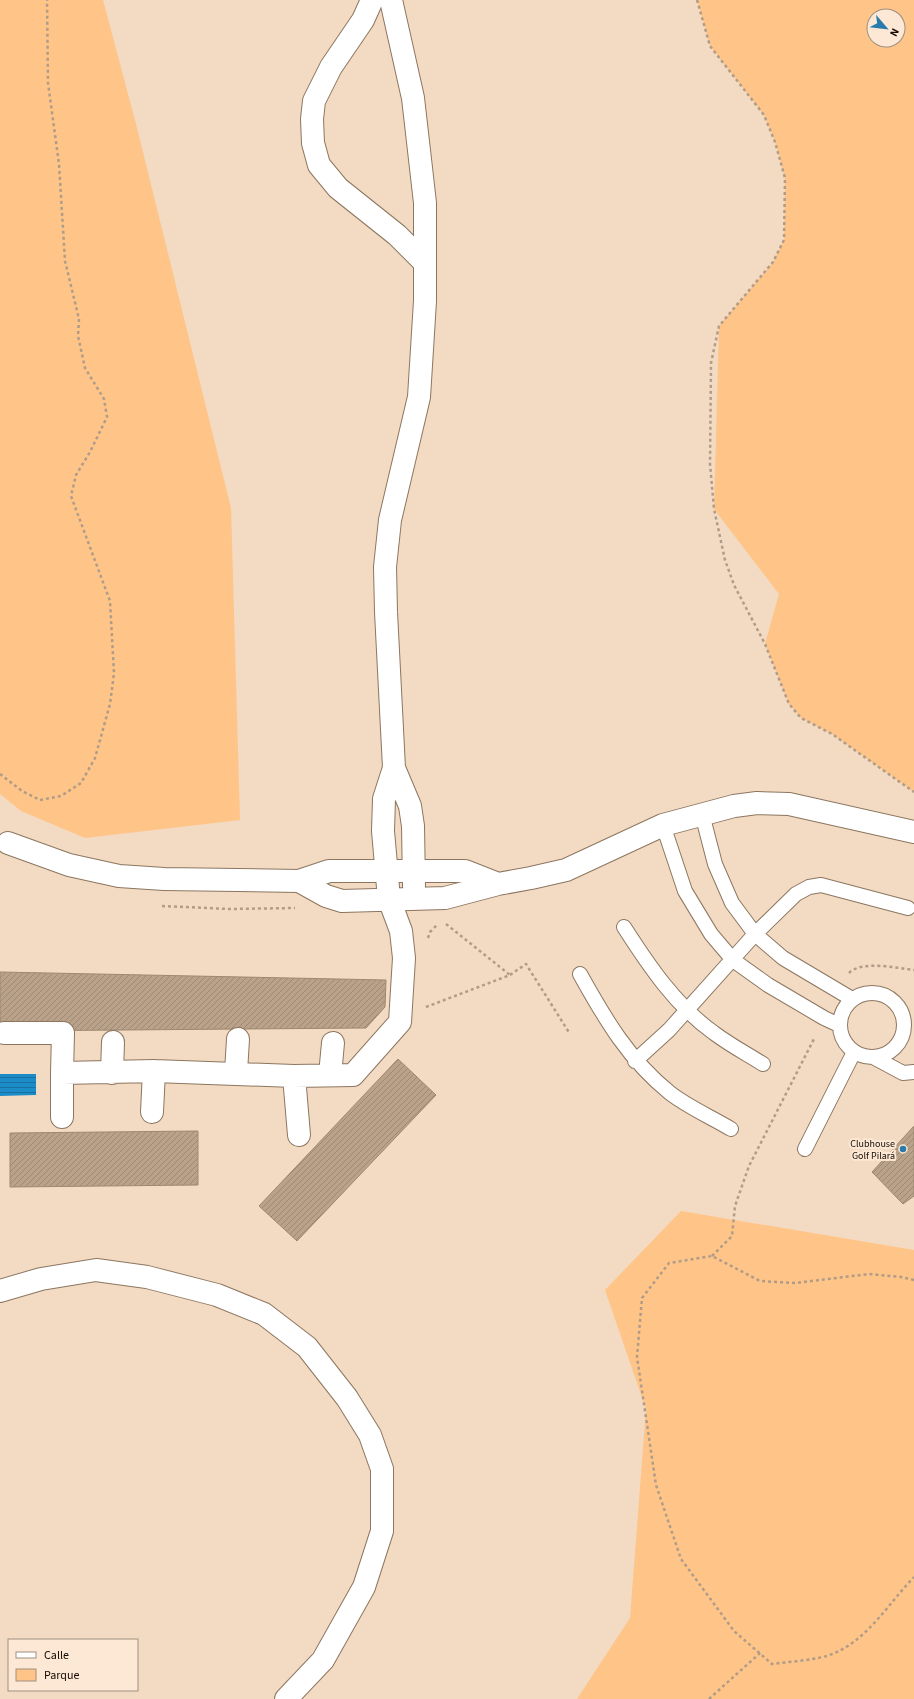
<svg xmlns="http://www.w3.org/2000/svg" width="914" height="1699" font-family="'Source Sans 3',sans-serif">
<defs>
<pattern id="water-rules" width="6" height="5" patternUnits="userSpaceOnUse"><rect width="6" height="5" fill="#1c8cc8"/><path d="M0 2.5h6" fill="none" stroke="#1871a0"/></pattern>
<pattern id="building-hatch" width="6" height="6" patternUnits="userSpaceOnUse"><rect width="6" height="6" fill="#b9a18a"/><path d="M-1 1l2-2M0 6l6-6M5 7l2-2" fill="none" stroke="#9e8975"/></pattern>
</defs>
<rect width="100%" height="100%" fill="#f3dac2"/>
<path fill="#ffc487" fill-rule="evenodd" d="M0 0H103L136 124 231 508 240 820 85 838 21 811 0 794Z
M697 0H914V792L832 734 801 718 789 704 765 644 779 594 714 509 719 326 773 262 784 240 785 178 775 142 764 115 710 46ZM874 16H898V40H874Z
M681 1211 914 1250V1699H577L630 1618 646 1409 605 1290Z"/>
<path fill="url(#water-rules)" d="M0 1074H36V1095L0 1096Z"/>
<path fill="url(#building-hatch)" stroke="#9e8871" d="M0 972 386 980 385 1007 366 1028 0 1031Z
M398 1059 436 1095 297 1241 259 1206Z
M914 1126V1196L903 1204 872 1172Z
M198 1131V1185L10 1187V1133Z"/>
<g fill="none" stroke-linecap="round" stroke-linejoin="round">
<defs>
<path id="service" d="M702 814 715 864 732 903 755 934 783 958 852 999
M663 825 685 891 711 934 733 960 768 985 824 1018 839 1025
M624 927C649 966 676 1006 714 1033 730 1045 747 1054 763 1064
M580 974C605 1019 629 1060 670 1093 688 1107 711 1117 731 1129
M840 1025a32 32 0 1 1 64 0a32 32 0 1 1-64 0Z
M875 1058 903 1073 914 1072
M635 1061 669 1030 755 934 796 894 809 887 821 885 908 908
M805 1149 854 1052"/>
<path id="minor" d="M372 0 363 20 331 67 314 101 312 119 313 143 319 165 338 188 397 235 425 263
M394 768 410 806 413 826 414 886
M8 843 69 865 119 876 164 879 299 881 326 896 342 901 445 898 498 884 531 878 566 870 663 825 734 806 757 803 789 804 914 832
M299 881 329 871H465L498 884
M4 1033H63L62 1073
M236 1072 238 1039
M112 1073 113 1042
M330 1075 333 1043
M294 1076 299 1135
M152 1112 154 1071
M62 1117V1073L154 1071 294 1076 353 1075 400 1022 404 958 401 931 389 899 383 831 384 799 394 768 386 612 385 567 390 520 419 397 425 301V203L413 98 391 0
M0 1291 41 1279 96 1270 147 1277 217 1295 264 1314 307 1347 347 1398 370 1435 382 1469V1531L364 1587 323 1660 286 1699"/>
</defs>
<use href="#service" stroke="#8c7660" stroke-width="16"/>
<use href="#minor" stroke="#8c7660" stroke-width="24"/>
<path stroke="#b09c89" stroke-width="2.5" stroke-dasharray="3 3" stroke-linecap="butt" d="M697 0 710 46 764 115 775 142 785 178 784 240 773 262 719 326 711 363 710 464 714 509 725 560 734 585 765 644 789 704 801 718 832 734 914 792
M0 774 22 791 40 800 61 796 81 783 95 758 110 704 114 673 110 601 71 496 76 475 90 452 107 417 104 399 85 368 78 336 79 319 65 261 59 164 48 83 47 0
M162 906 230 909 295 908
M446 924 510 975
M428 938 430 932 437 925
M849 973C862 960 896 968 914 970
M426 1007 510 975 526 964 570 1034
M712 1256 732 1236 735 1206 749 1166 815 1037
M914 1280 901 1277 869 1274 795 1283 760 1281 712 1256 669 1263 642 1298 637 1357 656 1485 681 1559 734 1631 772 1664C787 1662 803 1661 818 1658 862 1650 885 1607 914 1577
M709 1699 760 1653"/>
<use href="#service" stroke="#fff" stroke-width="14"/>
<use href="#minor" stroke="#fff" stroke-width="22"/>
</g>
<circle fill="#287bac" stroke="#fce8d4" stroke-width="1.5" cx="903" cy="1149" r="4"/>
<g text-anchor="middle" stroke-width="4" stroke-linejoin="round" paint-order="stroke">
<g font-size="10" fill="#130b04" stroke="#fce8d4" text-anchor="end">
<text x="895" y="1147">Clubhouse<tspan x="895" dy="12">Golf Pilará</tspan></text>
</g>
</g>
<rect x="8" y="1639" width="130" height="52" fill="#fce8d4" stroke="#9f9081"/>
<rect x="16" y="1652" width="20" height="6" fill="#ffffff" stroke="#9f9081"/>
<text x="44" y="1659" font-size="12" fill="#130b04">Calle</text>
<rect x="16" y="1669" width="20" height="12" fill="#ffc487" stroke="#9f9081"/>
<text x="44" y="1679" font-size="12" fill="#130b04">Parque</text>
<g transform="translate(886 28) rotate(118)"><circle r="19" fill="#fce8d4" stroke="#9f9081"/>
<path d="M0-3L7 15L0 10L-7 15Z" fill="#287bac"/>
<text y="-6" font-size="11" font-weight="bold" text-anchor="middle" fill="#130b04">N</text>
</g>
</svg>
